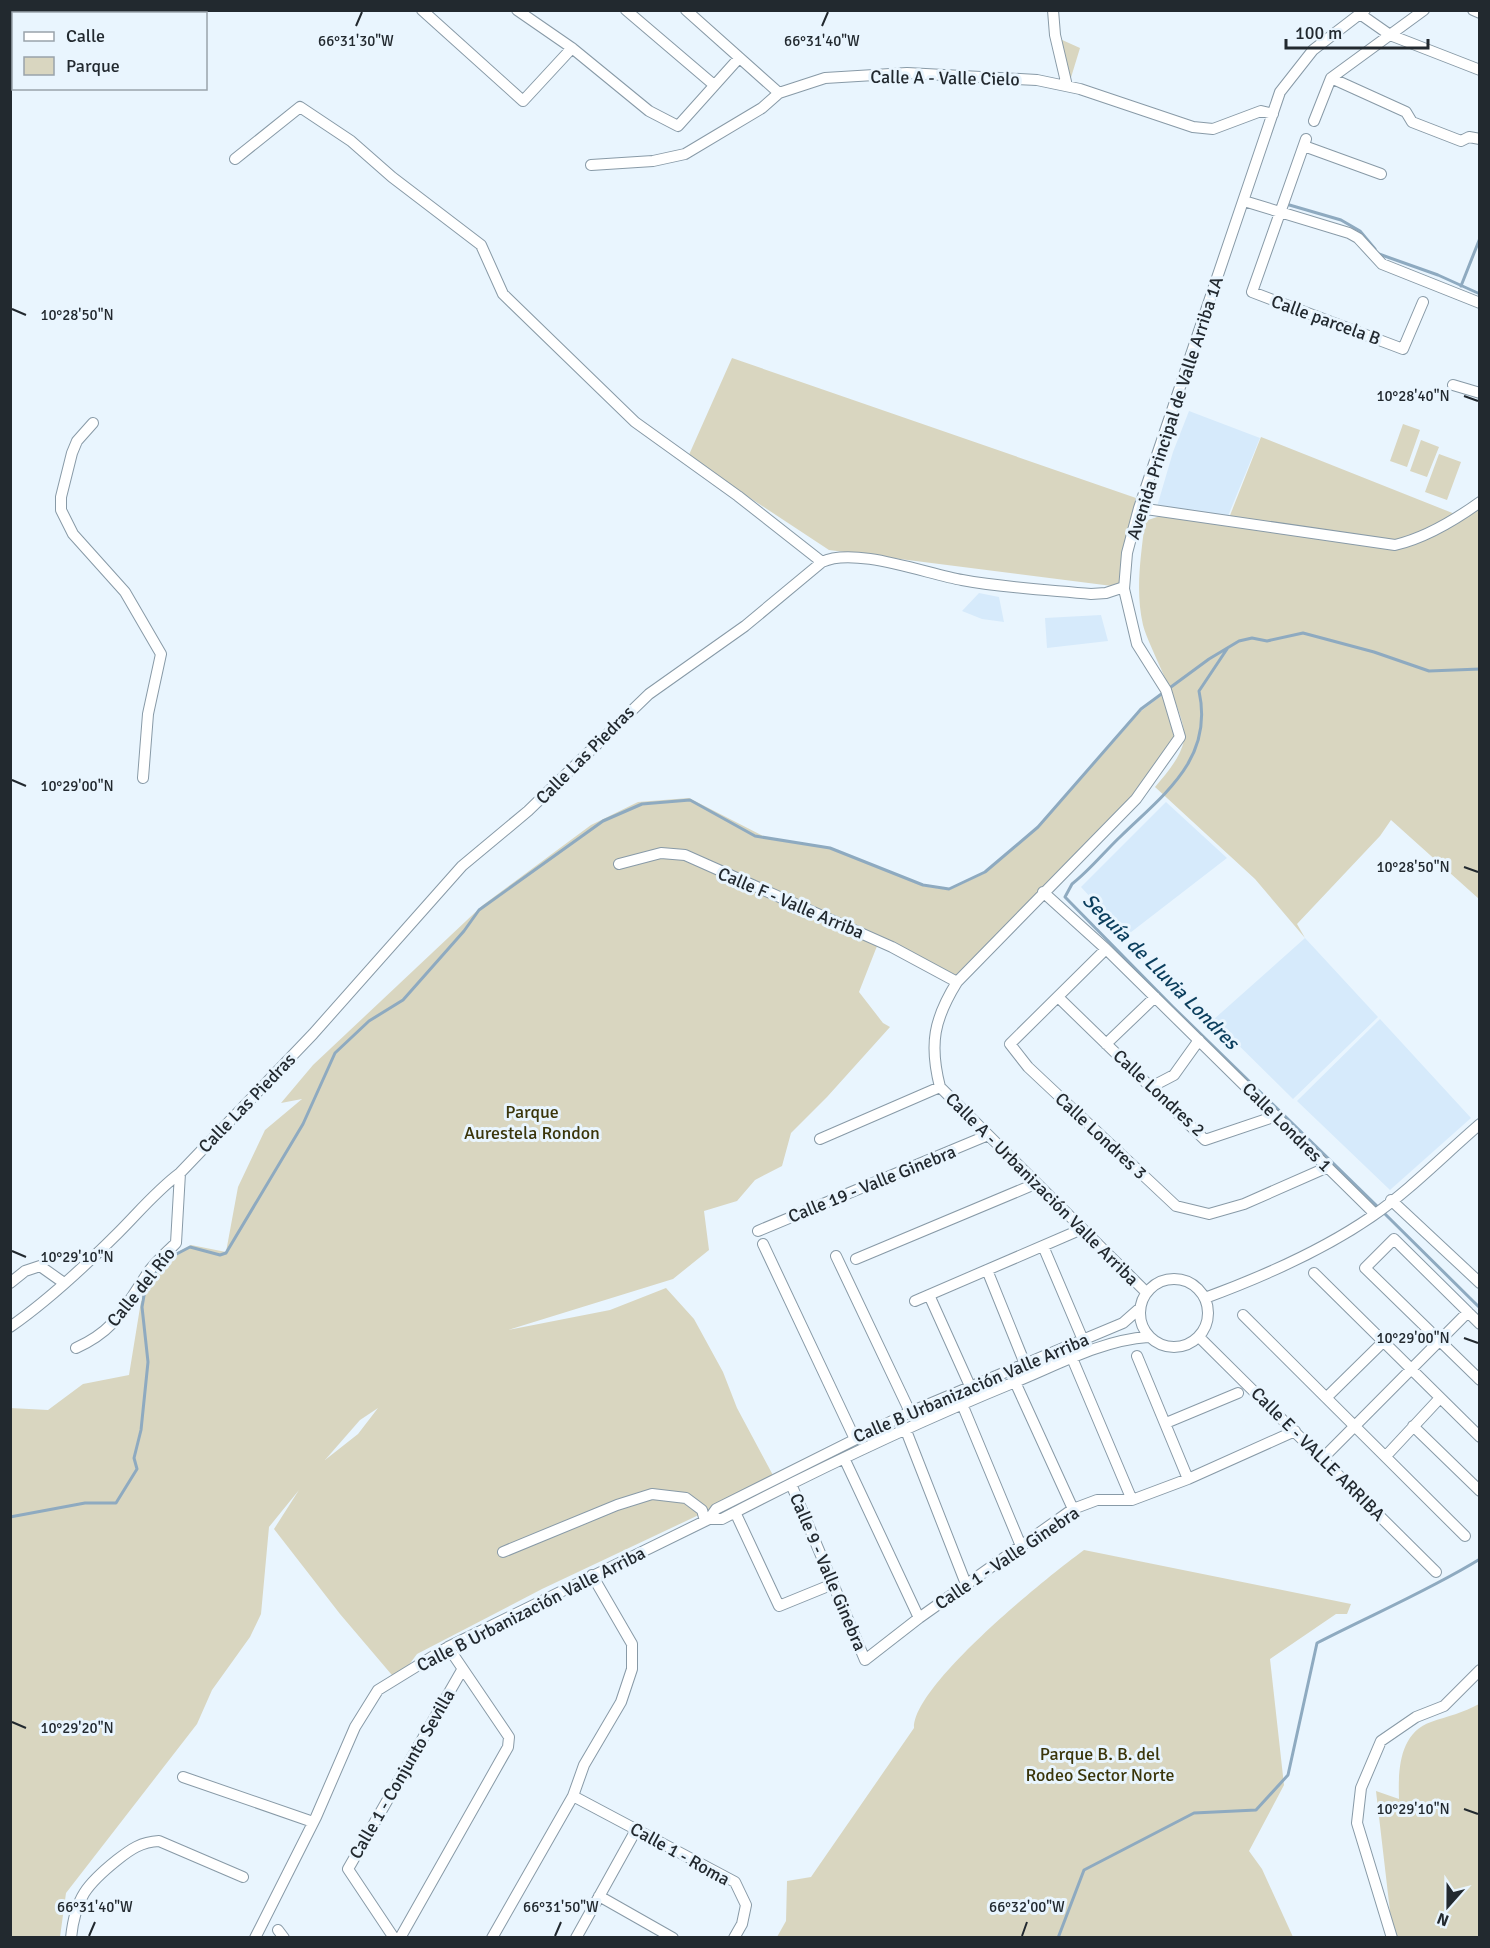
<svg xmlns="http://www.w3.org/2000/svg" width="1490" height="1948" font-family="Signika,sans-serif">
<rect width="100%" height="100%" fill="#e9f5fe"/>
<path fill="#d6eafb" d="M1189 411 1260 438 1226 521 1156 510 1173 452Z
M979 593 999 597 1004 622 982 619 962 611Z
M1101 615 1108 641 1047 648 1045 618Z
M1166 802 1227 858 1126 936 1081 887Z
M1305 938 1378 1017 1293 1099 1213 1020Z
M1380 1019 1471 1118 1390 1190 1297 1101Z"/>
<path fill="#d9d6c0" fill-rule="evenodd" d="M1060 39 1080 48 1069 84Z
M732 358 1136 498 1120 587 829 550 688 457Z
M1403 424 1420 430 1407 467 1390 461Z
M1261 437 1460 516 1479 502V899L1391 820 1380 836 1297 924 1305 938 1255 879 1155 787C1166 774 1181 757 1184 740 1189 719 1149 649 1143 625 1135 590 1141 556 1145 521L1166 514 1227 523Z
M1421 440 1439 447 1427 477 1410 471Z
M1439 454 1461 462 1447 500 1425 492Z
M1165 693 1178 737 1153 775 956 977 879 941 859 992 883 1023 890 1027 827 1097 791 1133 782 1166 755 1180 737 1201 704 1211 709 1250 673 1279 508 1330 610 1310 666 1288 694 1319 723 1372 737 1408 775 1479 542 1589 417 1654 397 1681 340 1614 274 1529 299 1490 269 1527 261 1614 250 1637 212 1690 197 1724 66 1893 60 1937H11L10 1408 48 1410 83 1384 129 1375 144 1283 164 1259 191 1245 226 1252 238 1187 265 1130 302 1099 281 1103 313 1065 483 905 591 825 638 802 689 798 769 839 830 848 923 886 949 890 985 873 1039 827 1141 711ZM378 1408 358 1434 325 1460 360 1420Z
M1084 1550 1351 1604 1347 1614H1336L1270 1659 1284 1785 1249 1851 1262 1869 1293 1937H777L786 1921 787 1881 811 1877 914 1728C913 1685 1047 1577 1084 1550Z
M1479 1704V1937H1393L1376 1791 1399 1799C1398 1771 1399 1733 1431 1722 1448 1716 1463 1713 1479 1704Z"/>
<g fill="none" stroke-linecap="round" stroke-linejoin="round">
<path stroke="#8eaac0" stroke-width="3" d="M1286 204 1341 220 1360 231 1375 249
M1379 254 1438 275 1480 294
M1461 286 1480 238
M1227 649 1199 691C1214 759 1164 794 1121 836 1104 852 1090 870 1072 884L1065 897 1173 1007 1379 1208
M1383 1212 1480 1308
M165 1260 190 1247 220 1255 226 1253 303 1124 335 1053 369 1021 403 1000 464 931 479 910 603 821 642 804 690 800 755 836 830 848 923 885 949 889 985 872 1038 827 1141 709 1209 659 1239 641 1252 638 1267 641 1303 633 1374 652 1429 671 1480 669
M10 1517 85 1503H116L137 1469 134 1458 141 1430 148 1362 142 1307 146 1284 161 1265
M1058 1938 1084 1870 1194 1813 1256 1810 1288 1775 1317 1643C1371 1615 1428 1591 1480 1559"/>
<defs>
<path id="street" d="M422 10 523 101 572 48
M517 10 572 48 649 111 678 126 739 58
M626 10 714 85
M686 10 779 93
M1053 10 1055 35 1067 86
M1473 10 1480 13
M1360 14 1390 35 1480 70
M1331 78 1406 112 1412 122 1461 141 1469 137 1480 139
M1314 121 1331 78 1424 10
M1306 139 1252 292 1403 349 1423 302
M1304 146 1381 174
M235 159 300 107 351 141 392 177 481 245 503 294 635 422 738 496 822 562
M591 165 653 161 685 154 762 108 779 93 825 78 907 73 1037 80 1080 89 1193 127 1213 129 1261 111 1273 114
M1244 201 1349 233 1358 238 1382 264 1480 303
M1453 385 1480 393
M93 423 77 441 72 453 61 497V510L73 534 125 592 161 654 148 714 143 778
M1139 508 1395 545C1425 538 1455 520 1480 502
M619 864 661 853 685 855 892 947 957 982
M1043 892 1106 949 1375 1214
M1106 949 1010 1044 1028 1067 1176 1206 1209 1214 1244 1204 1328 1167
M1058 997 1205 1140 1276 1116
M1106 1044 1155 997
M1151 1087 1174 1075 1199 1040
M820 1139 940 1087
M1391 1200 1480 1283
M758 1231 986 1136
M763 1244 854 1437
M1043 1246 1083 1340
M836 1256 910 1412
M856 1259 1035 1184
M987 1270 1025 1364
M1314 1273 1480 1437
M1140 1313a34 34 0 1 1 68 0a34 34 0 1 1-68 0Z
M10 1283 25 1271 40 1266 64 1283
M1146 1292 940 1087C929 1044 934 1019 957 982L1136 799 1180 737 1166 690 1137 644 1124 589 1127 553 1139 508 1280 92 1313 50 1365 10
M929 1295 970 1386
M1205 1298C1262 1277 1320 1252 1371 1217 1409 1191 1444 1155 1480 1124
M915 1301 1082 1229
M1243 1315 1465 1536
M1480 1324 1394 1239 1365 1268 1480 1380
M10 1327C49 1300 85 1266 118 1233 139 1212 156 1191 180 1173L313 1034 462 866 528 811 649 694 745 626 822 562C854 546 927 574 962 580 1005 588 1049 590 1091 594L1106 593 1124 587
M1199 1337 1436 1572
M76 1348C116 1330 124 1308 147 1274 154 1263 166 1253 176 1243L180 1173
M1137 1356 1188 1479
M1072 1358 1132 1500
M1015 1382 1073 1509
M1327 1397 1383 1342
M962 1404 1021 1546
M1166 1423 1238 1393
M1413 1426 1480 1491
M905 1428 966 1584
M1386 1456 1440 1398
M844 1458 919 1618
M1322 1459 1468 1312
M791 1484 865 1660 919 1618 1073 1509 1097 1500H1132L1188 1479 1295 1431
M735 1512 779 1606 833 1584
M709 1519 716 1509 910 1412 1123 1323 1140 1308
M503 1552 617 1505 652 1494 686 1498 702 1510 705 1521
M183 1777 313 1822
M573 1796 735 1882 746 1905 742 1924 734 1938
M599 1896 673 1938
M278 1930 284 1938
M71 1938C75 1898 87 1884 117 1860 131 1849 141 1842 159 1841L243 1877
M255 1938 316 1817 355 1727 378 1690 448 1647 709 1519H722C818 1469 915 1423 1015 1382 1057 1365 1102 1340 1148 1337
M394 1938 348 1869 462 1670
M400 1938 508 1747 509 1737 448 1647
M492 1938 573 1796 584 1765 621 1702 632 1669V1644L592 1575
M576 1938 636 1830
M1392 1938 1357 1823 1361 1788 1381 1741 1416 1717 1444 1706 1480 1670"/>
</defs>
<use href="#street" stroke="#889aa7" stroke-width="12"/>
<use href="#street" stroke="#fff" stroke-width="10"/>
</g>
<path fill="none" stroke="#22292f" stroke-width="2" d="M356 26 362 12M822 26 828 12M12 309 26 315M1464 396 1478 401M12 780 26 786M1464 867 1478 872M12 1251 26 1257M1464 1338 1478 1343M12 1722 26 1728M1464 1809 1478 1814M89 1936 95 1922M555 1936 561 1922M1022 1936 1027 1922"/>
<g text-anchor="middle" stroke-width="6" stroke-linejoin="round" paint-order="stroke">
<g font-size="18" fill="#22292f" stroke="#e9f5fe">
<text transform="translate(945 78) rotate(1)" y="6">Calle A - Valle Cielo</text>
<text transform="translate(1326 320) rotate(20)" y="6">Calle parcela B</text>
<text transform="translate(1175 408) rotate(-72)" y="6">Avenida Principal de Valle Arriba 1A</text>
<text transform="translate(585 755) rotate(-45)" y="6">Calle Las Piedras</text>
<text transform="translate(791 903) rotate(23)" y="6">Calle F - Valle Arriba</text>
<text transform="translate(1159 1093) rotate(43)" y="6">Calle Londres 2</text>
<text transform="translate(247 1103) rotate(-46)" y="6">Calle Las Piedras</text>
<text transform="translate(1287 1127) rotate(45)" y="6">Calle Londres 1</text>
<text transform="translate(1101 1136) rotate(43)" y="6">Calle Londres 3</text>
<text transform="translate(872 1184) rotate(-22)" y="6">Calle 19 - Valle Ginebra</text>
<text transform="translate(1042 1189) rotate(45)" y="6">Calle A - Urbanización Valle Arriba</text>
<text transform="translate(141 1287) rotate(-51)" y="6">Calle del Río</text>
<text transform="translate(971 1388) rotate(-23)" y="6">Calle B Urbanización Valle Arriba</text>
<text transform="translate(1318 1454) rotate(45)" y="6">Calle E - VALLE ARRIBA</text>
<text transform="translate(1007 1558) rotate(-34)" y="6">Calle 1 - Valle Ginebra</text>
<text transform="translate(828 1572) rotate(67)" y="6">Calle 9 - Valle Ginebra</text>
<text transform="translate(531 1609) rotate(-27)" y="6">Calle B Urbanización Valle Arriba</text>
<text transform="translate(402 1774) rotate(-60)" y="6">Calle 1 - Conjunto Sevilla</text>
<text transform="translate(680 1854) rotate(29)" y="6">Calle 1 - Roma</text>
</g>
<g font-size="18" fill="#3a350a" stroke="#e9f5fe">
<text x="532" y="1118">Parque<tspan x="532" dy="21">Aurestela Rondon</tspan></text>
<text x="1100" y="1760">Parque B. B. del<tspan x="1100" dy="21">Rodeo Sector Norte</tspan></text>
</g>
<g font-size="20" font-style="italic" fill="#0b3e5d" stroke="#e9f5fe">
<text transform="translate(1161 971) rotate(45)" y="7">Sequía de Lluvia Londres</text>
</g>
</g>
<g font-size="15" text-anchor="middle" fill="#22292f" stroke="#e9f5fe" stroke-width="6" stroke-linejoin="round" paint-order="stroke">
<text x="822" y="46">66°31'40"W</text>
<text x="356" y="46">66°31'30"W</text>
<text x="77" y="320">10°28'50"N</text>
<text x="1413" y="401">10°28'40"N</text>
<text x="77" y="791">10°29'00"N</text>
<text x="1413" y="872">10°28'50"N</text>
<text x="77" y="1262">10°29'10"N</text>
<text x="1413" y="1343">10°29'00"N</text>
<text x="77" y="1733">10°29'20"N</text>
<text x="1413" y="1814">10°29'10"N</text>
<text x="95" y="1912">66°31'40"W</text>
<text x="561" y="1912">66°31'50"W</text>
<text x="1027" y="1912">66°32'00"W</text>
</g>
<rect width="1490" height="1948" fill="none" stroke="#22292f" stroke-width="24"/>
<rect x="12" y="12" width="195" height="78" fill="#e9f5fe" stroke="#99a3ab" stroke-width="1.5"/>
<rect x="24" y="32" width="30" height="9" fill="#ffffff" stroke="#99a3ab" stroke-width="1.5"/>
<text x="66" y="42" font-size="18" fill="#22292f">Calle</text>
<rect x="24" y="57" width="30" height="18" fill="#d9d6c0" stroke="#99a3ab" stroke-width="1.5"/>
<text x="66" y="72" font-size="18" fill="#22292f">Parque</text>
<g transform="translate(1448 1906) rotate(201)" stroke="#e9f5fe" stroke-width="4.5" paint-order="stroke">
<path d="M0-4.5L10 22L0 15L-10 22Z" fill="#22292f"/>
<text y="-9" font-size="16" font-weight="bold" text-anchor="middle" fill="#22292f">N</text>
</g>
<path d="M1286 39v9h142v-9" fill="none" stroke="#22292f" stroke-width="3"/>
<text x="1295" y="39" font-size="18" fill="#22292f" stroke="#e9f5fe" stroke-width="4.5" paint-order="stroke">100 m</text>
</svg>
